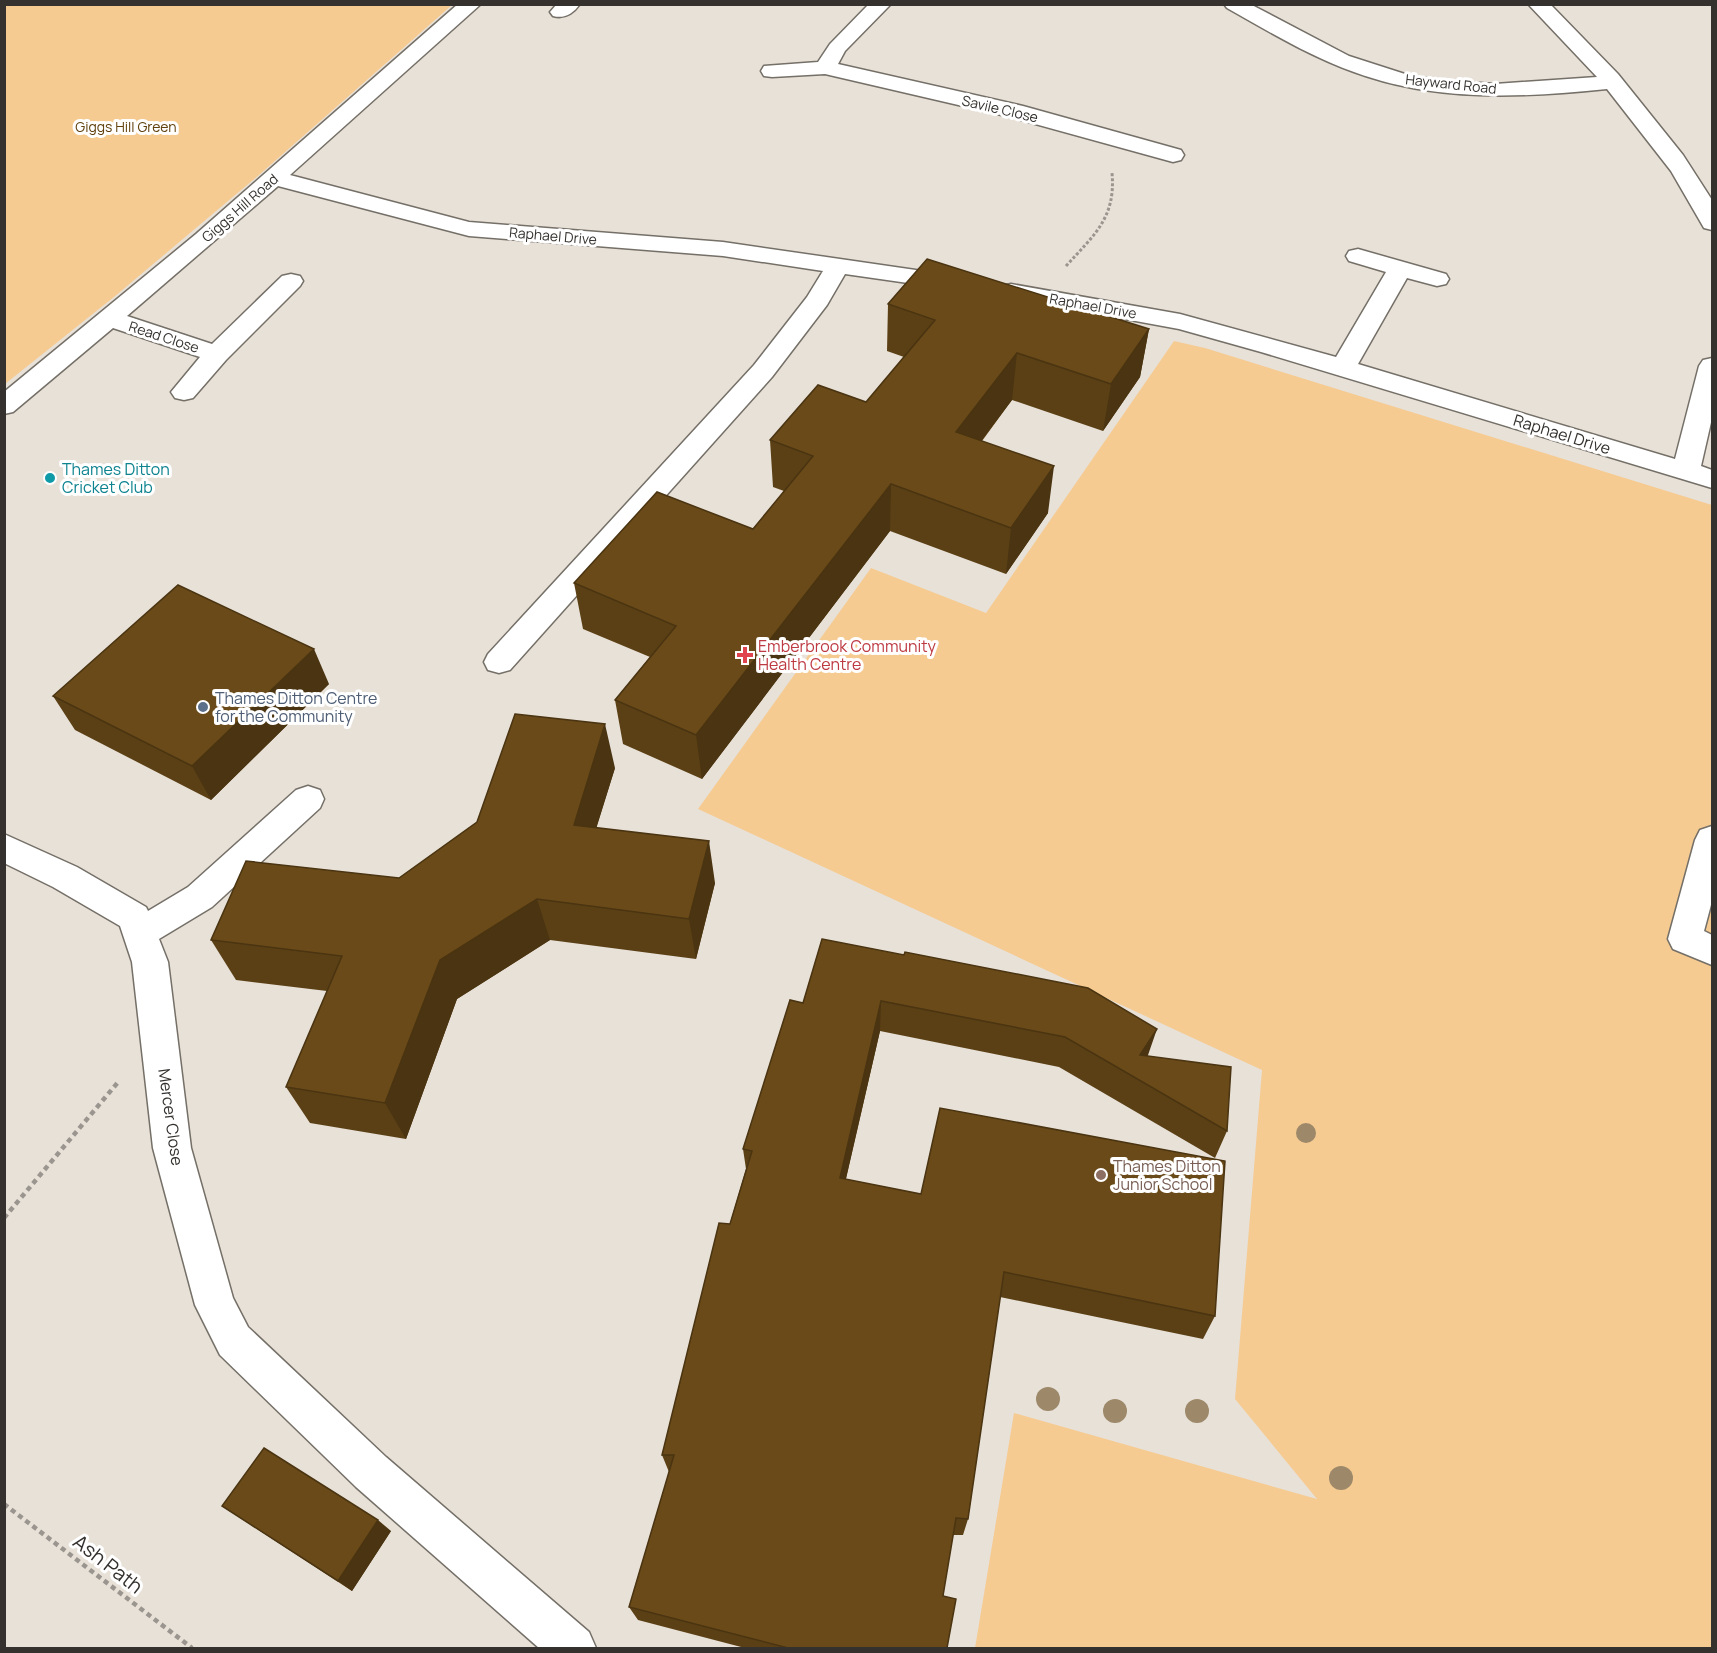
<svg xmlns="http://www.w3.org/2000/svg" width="1717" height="1653" font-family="Manrope,sans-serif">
<rect width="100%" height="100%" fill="#e8e1d8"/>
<path fill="#f5cb92" d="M4 5 5 4 452 5 259 175 114 297 5 384Z
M1174 341 1205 348 1712 505V1648H975L1014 1413 1317 1499 1235 1399 1262 1070 698 809 871 568 986 613Z"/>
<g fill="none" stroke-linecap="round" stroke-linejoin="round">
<defs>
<path id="minor" d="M458 4H481L290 175 469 222 723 242 957 276 966 278 969 283 966 288 957 290 845 274 827 305 772 377 510 670 499 673 488 670 484 662 488 654 754 365 807 297 823 271 723 256 469 236 278 186 127 316 212 344 282 276 291 274 300 276 303 281 300 286 226 360 193 398 184 400 175 398 171 392 200 357 113 328 13 412 4 414V392L196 234Z
M557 4H580C573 14 564 19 553 16L550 12Z
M869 4H891L845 51 838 64 1023 106 1181 150 1184 155 1181 160 1173 162 1010 117 825 74 772 77 764 76 761 71 764 66 818 62 830 44Z
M1224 4H1250L1349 56 1408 75 1436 80 1495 84 1597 77 1528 4H1550L1618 74 1683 155 1712 200V230L1704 228 1671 171 1607 89C1522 98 1435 102 1354 72 1309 56 1268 31 1227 8Z
M1358 249 1446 274 1449 279 1446 284 1437 286 1407 278 1358 364 1675 459 1699 366 1703 360 1712 358V418L1701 466 1712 470V488L1261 352 1179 329 1011 298 1002 296 999 291 1002 286 1011 284 1180 314 1336 357 1386 272 1349 261 1346 256 1349 251Z
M308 786 320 790 324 799 320 808 212 907 159 939 168 962 191 1148 233 1298 248 1327 386 1457 589 1632 596 1648H539L356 1487 220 1355 195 1305 153 1148 132 962 120 926 53 887 4 863V834L77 867 146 907 148 911 188 887 296 790Z
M1712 826V901L1704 931 1712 935V965L1673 949 1668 939 1695 840 1700 830Z"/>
</defs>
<use href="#minor" stroke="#746f67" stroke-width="3"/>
<path stroke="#9b958f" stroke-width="3" stroke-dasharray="3 2" stroke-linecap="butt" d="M1066 266C1094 235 1116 218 1112 173"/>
<path stroke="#9b958f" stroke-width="4.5" stroke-dasharray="5 4" stroke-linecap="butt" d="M4 1218 119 1081
M4 1504 192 1648"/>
<use href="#minor" fill="#fff" fill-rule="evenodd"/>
</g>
<g fill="#9d8969">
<circle cx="1306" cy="1133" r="10"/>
<circle cx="1048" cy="1399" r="12"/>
<circle cx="1115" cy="1411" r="12"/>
<circle cx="1197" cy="1411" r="12"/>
<circle cx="1341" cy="1478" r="12"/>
</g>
<path fill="#5b4015" d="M888 304 1149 329 1140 377 1103 431 1012 400 982 441 1048 513 1006 574 890 531 702 779 623 744 615 700 650 657 583 629 574 583 753 529 784 491 773 487 770 440 866 402 904 357 887 351Z
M329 684 211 800 75 730 53 696Z
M615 768 596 828 715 883 696 959 550 940 457 999 406 1139 310 1123 286 1087 327 991 236 980 211 940 399 878Z
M822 939 1148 1056 1227 1131 1215 1158 1059 1067 880 1031 846 1179 1215 1316 1203 1339 1000 1297 968 1519 963 1535H953L943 1596 947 1648H745L638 1620 629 1607 669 1472 662 1455 746 1169 743 1149 803 1003Z
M222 1506 391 1531 352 1591Z"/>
<path fill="#4a3411" d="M1149 329 1140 377 1103 431 1111 384Z
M1017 353 1012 400 953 478 956 432Z
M1054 466 1048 513 1006 574 1011 528Z
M891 484 890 531 702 779 696 735Z
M314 649 329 684 211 800 192 766Z
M605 724 615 768 584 868 574 825Z
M709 841 715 883 696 959 689 919Z
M537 899 550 940 457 999 406 1139 385 1103 440 960Z
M881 1001 880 1031 840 1204V1178Z
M1157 1029 1147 1058 1140 1055Z
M378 1520 391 1531 352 1591 338 1581Z"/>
<path fill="#6a4a18" stroke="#4a3411" stroke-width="1.5" d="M927 259 1149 329 1111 384 1017 353 956 432 1054 466 1011 528 891 484 696 735 615 700 676 626 574 583 657 492 753 529 813 456 770 440 818 385 866 402 935 320 888 304Z
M178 585 314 649 192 766 53 696Z
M515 714 605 724 574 825 709 841 689 919 537 899 440 960 385 1103 286 1087 342 956 211 940 246 861 399 878 477 822Z
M822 939 904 955 905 952 1088 988 1157 1029 1140 1055 1231 1067 1227 1131 1065 1037 881 1001 840 1178 921 1194 940 1108 1225 1161 1215 1316 1004 1272 968 1519 956 1518 943 1596 956 1599 947 1648H788L629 1607 674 1455H662L719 1223 730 1224 752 1151 743 1149 790 1000 803 1003Z
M264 1448 378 1520 338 1581 222 1506Z"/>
<circle fill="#0f9aa8" stroke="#fff" stroke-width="2" cx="50" cy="478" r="6"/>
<path fill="#e0444e" stroke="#fff" stroke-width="2" d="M742 646h6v6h6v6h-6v6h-6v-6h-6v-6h6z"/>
<circle fill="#5c6f8a" stroke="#fff" stroke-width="2" cx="203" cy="707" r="6"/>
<circle fill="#8d6e63" stroke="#fff" stroke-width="2" cx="1101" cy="1175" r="6"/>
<g text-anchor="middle" stroke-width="6" stroke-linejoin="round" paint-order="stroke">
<g font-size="14" fill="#34312e" stroke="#fff">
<text transform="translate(1451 84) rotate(6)" y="5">Hayward Road</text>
<text transform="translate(1000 109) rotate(13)" y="5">Savile Close</text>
<text transform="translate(240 208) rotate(-41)" y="5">Giggs Hill Road</text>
<text transform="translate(553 236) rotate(5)" y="5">Raphael Drive</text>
<text transform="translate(1093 306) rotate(10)" y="5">Raphael Drive</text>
<text transform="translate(164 337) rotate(18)" y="5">Read Close</text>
</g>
<g font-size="14" fill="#60410e" stroke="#fff">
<text x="126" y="132">Giggs Hill Green</text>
</g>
<g font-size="16" fill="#34312e" stroke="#fff">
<text transform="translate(1562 434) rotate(17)" y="6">Raphael Drive</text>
<text transform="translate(171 1117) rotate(82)" y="6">Mercer Close</text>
</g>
<g font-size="16" fill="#0d838f" stroke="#fff" text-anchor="start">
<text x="62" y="475">Thames Ditton<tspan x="62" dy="18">Cricket Club</tspan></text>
</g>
<g font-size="16" fill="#be3a42" stroke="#fff" text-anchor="start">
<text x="758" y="652">Emberbrook Community<tspan x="758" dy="18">Health Centre</tspan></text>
</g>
<g font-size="16" fill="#4e5e75" stroke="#fff" text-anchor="start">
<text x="215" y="704">Thames Ditton Centre<tspan x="215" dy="18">for the Community</tspan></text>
</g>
<g font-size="16" fill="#785e54" stroke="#fff" text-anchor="start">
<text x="1113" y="1172">Thames Ditton<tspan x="1113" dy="18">Junior School</tspan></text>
</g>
<g font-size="20" fill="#34312e" stroke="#fff">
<text transform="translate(108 1564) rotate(38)" y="7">Ash Path</text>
</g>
</g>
<rect width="1717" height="1653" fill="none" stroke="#34312e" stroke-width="12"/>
</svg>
